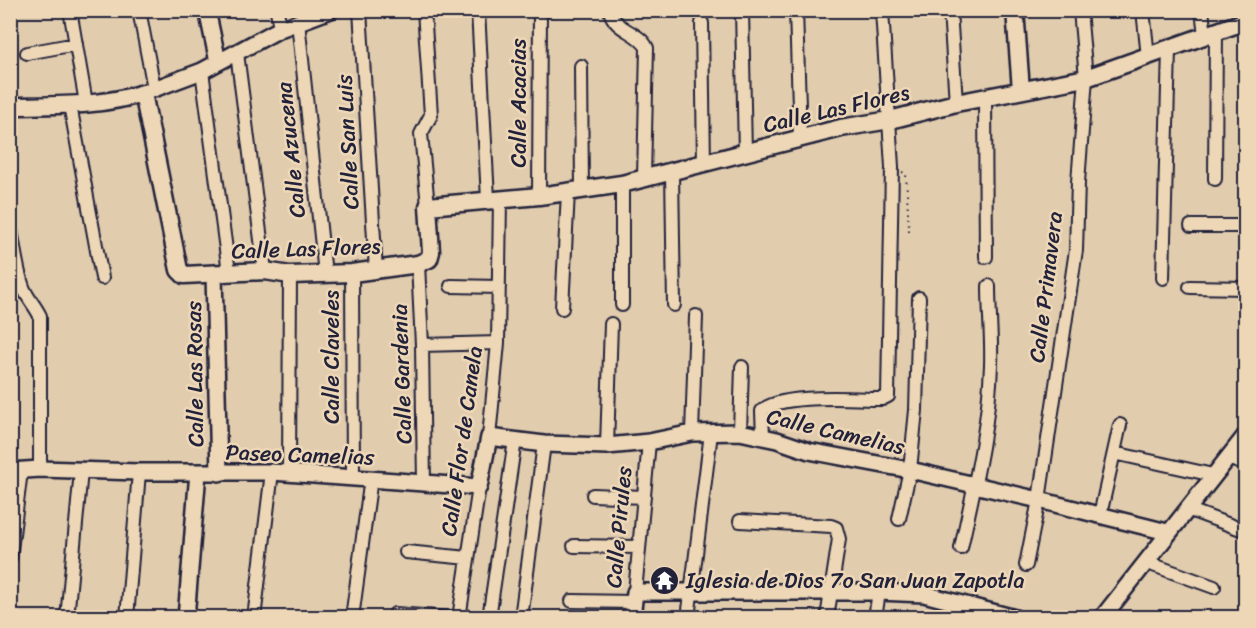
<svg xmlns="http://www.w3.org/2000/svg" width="1256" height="628" font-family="Sriracha,sans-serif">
<rect width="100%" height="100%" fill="#e1ccae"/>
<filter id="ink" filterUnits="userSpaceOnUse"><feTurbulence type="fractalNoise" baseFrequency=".0167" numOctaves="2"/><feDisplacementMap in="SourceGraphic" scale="12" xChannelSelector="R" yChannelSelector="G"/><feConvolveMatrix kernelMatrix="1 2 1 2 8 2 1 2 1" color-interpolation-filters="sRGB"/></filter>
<g filter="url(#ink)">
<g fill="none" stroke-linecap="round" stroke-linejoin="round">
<defs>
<path id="minor" d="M70 10 86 103
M139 10 154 88
M277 10 280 29
M360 10 376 271
M424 10 431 115 421 134 428 206
M478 10 488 199
M610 10C614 31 639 31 647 48L644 177
M742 10 745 153
M796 10 800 139
M950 10 956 103
M1143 10 1148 57
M1202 10 1205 35
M298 22 325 274
M702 23 704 164
M27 53 76 44
M237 53 265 271
M581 66 582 190
M202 71 229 272
M985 97 986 257
M70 105 102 278
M672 172 674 305
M1215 179 1216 31
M622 184V305
M539 196 540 10
M10 224C14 244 16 268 23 287 27 298 35 305 40 316V469
M1191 226H1246
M418 264 422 345 424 484
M352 273 353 477
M1163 278 1169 49
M451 286 499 287
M1190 287 1246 288
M562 308 568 192
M422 345 498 343
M740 432 742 367
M692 433 696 316
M489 437 498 343 500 199
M763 437 762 411C779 393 857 399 882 399L888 396 892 167 882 10
M607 446 611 324
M1114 453 1213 475
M1228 458 1246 465
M289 473 290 275
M593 495 644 497
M1187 509 1246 531
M1100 515 1120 425
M899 519 910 470 916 410 919 298
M740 521 831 526 836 528 839 539 827 618
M574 546 639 547
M961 548C974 488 989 427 991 365 992 339 989 312 989 286
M406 552 468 558
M10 558 21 471
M1145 562 1214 587
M1026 565 1039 500 1076 250 1078 182 1086 78 1080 10
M635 592 649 442
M572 601 634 602
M395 614 451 618
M67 618 81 471
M127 618 139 472
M254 618 272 472
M352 618 371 478
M459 618 479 487
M489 618 515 440
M521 618 544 444
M688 618 711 433
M875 618 879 592"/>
<path id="tertiary" d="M207 10 218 62
M143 93 202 71 280 29 331 10
M214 274 219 473
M10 471 40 469 139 472H272L479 487 489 437 544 444 607 446 649 442 692 433 740 432 777 440 809 451 910 470 1039 500 1167 532
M186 618 198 472
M632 618 635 592H879L924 594 1015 618
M1102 618 1246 435"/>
<path id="secondary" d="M1015 10 1021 90
M10 106C55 105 100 107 143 93L179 270 184 275 265 271 290 275 352 273 418 264 429 259 431 252 428 206 539 196 622 184 841 128 890 120 956 103 1086 78 1246 21"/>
</defs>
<use href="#minor" stroke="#22223b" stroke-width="16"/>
<use href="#tertiary" stroke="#22223b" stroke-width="20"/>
<use href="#secondary" stroke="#22223b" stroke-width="21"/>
<path stroke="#22223b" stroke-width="2" stroke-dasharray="1.5 4.5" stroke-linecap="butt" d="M902 172 906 174 909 231"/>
<use href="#minor" stroke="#edd7b6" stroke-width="12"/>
<use href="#tertiary" stroke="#edd7b6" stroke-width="15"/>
<use href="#secondary" stroke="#edd7b6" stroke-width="16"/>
</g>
</g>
<defs>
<symbol id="temple-disc" viewBox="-11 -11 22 22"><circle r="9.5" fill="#22223b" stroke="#edd7b6"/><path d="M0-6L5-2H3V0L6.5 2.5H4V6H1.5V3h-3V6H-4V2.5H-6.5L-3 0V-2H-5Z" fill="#fff"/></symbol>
</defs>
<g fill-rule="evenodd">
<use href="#temple-disc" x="648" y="564" width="33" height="33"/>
</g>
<g text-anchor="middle" stroke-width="5" stroke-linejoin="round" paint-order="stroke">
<g font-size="22" fill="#22223b" stroke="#edd7b6">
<text transform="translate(518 103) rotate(-90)" y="8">Calle Acacias</text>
<text transform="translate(836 108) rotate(-13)" y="8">Calle Las Flores</text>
<text transform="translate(347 142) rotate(-93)" y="8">Calle San Luis</text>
<text transform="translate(290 150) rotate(-96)" y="8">Calle Azucena</text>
<text transform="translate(306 248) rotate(-2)" y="8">Calle Las Flores</text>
<text transform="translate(1045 287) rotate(-83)" y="8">Calle Primavera</text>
<text transform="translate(331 357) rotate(-90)" y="8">Calle Claveles</text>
<text transform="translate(194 374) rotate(-91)" y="8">Calle Las Rosas</text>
<text transform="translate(401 374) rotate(-92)" y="8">Calle Gardenia</text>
<text transform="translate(836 431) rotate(13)" y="8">Calle Camelias</text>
<text transform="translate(461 441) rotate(-82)" y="8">Calle Flor de Canela</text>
<text transform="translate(300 454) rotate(2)" y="8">Paseo Camelias</text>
<text transform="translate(618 527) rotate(-85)" y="8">Calle Pirules</text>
</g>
<g font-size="22" fill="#22223b" stroke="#edd7b6" text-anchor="start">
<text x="686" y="588">Iglesia de Dios 7o San Juan Zapotla</text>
</g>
</g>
<rect width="1256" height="628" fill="none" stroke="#edd7b6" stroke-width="36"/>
<rect x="18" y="18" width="1220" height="592" fill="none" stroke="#22223b" stroke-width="2" filter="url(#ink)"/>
</svg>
